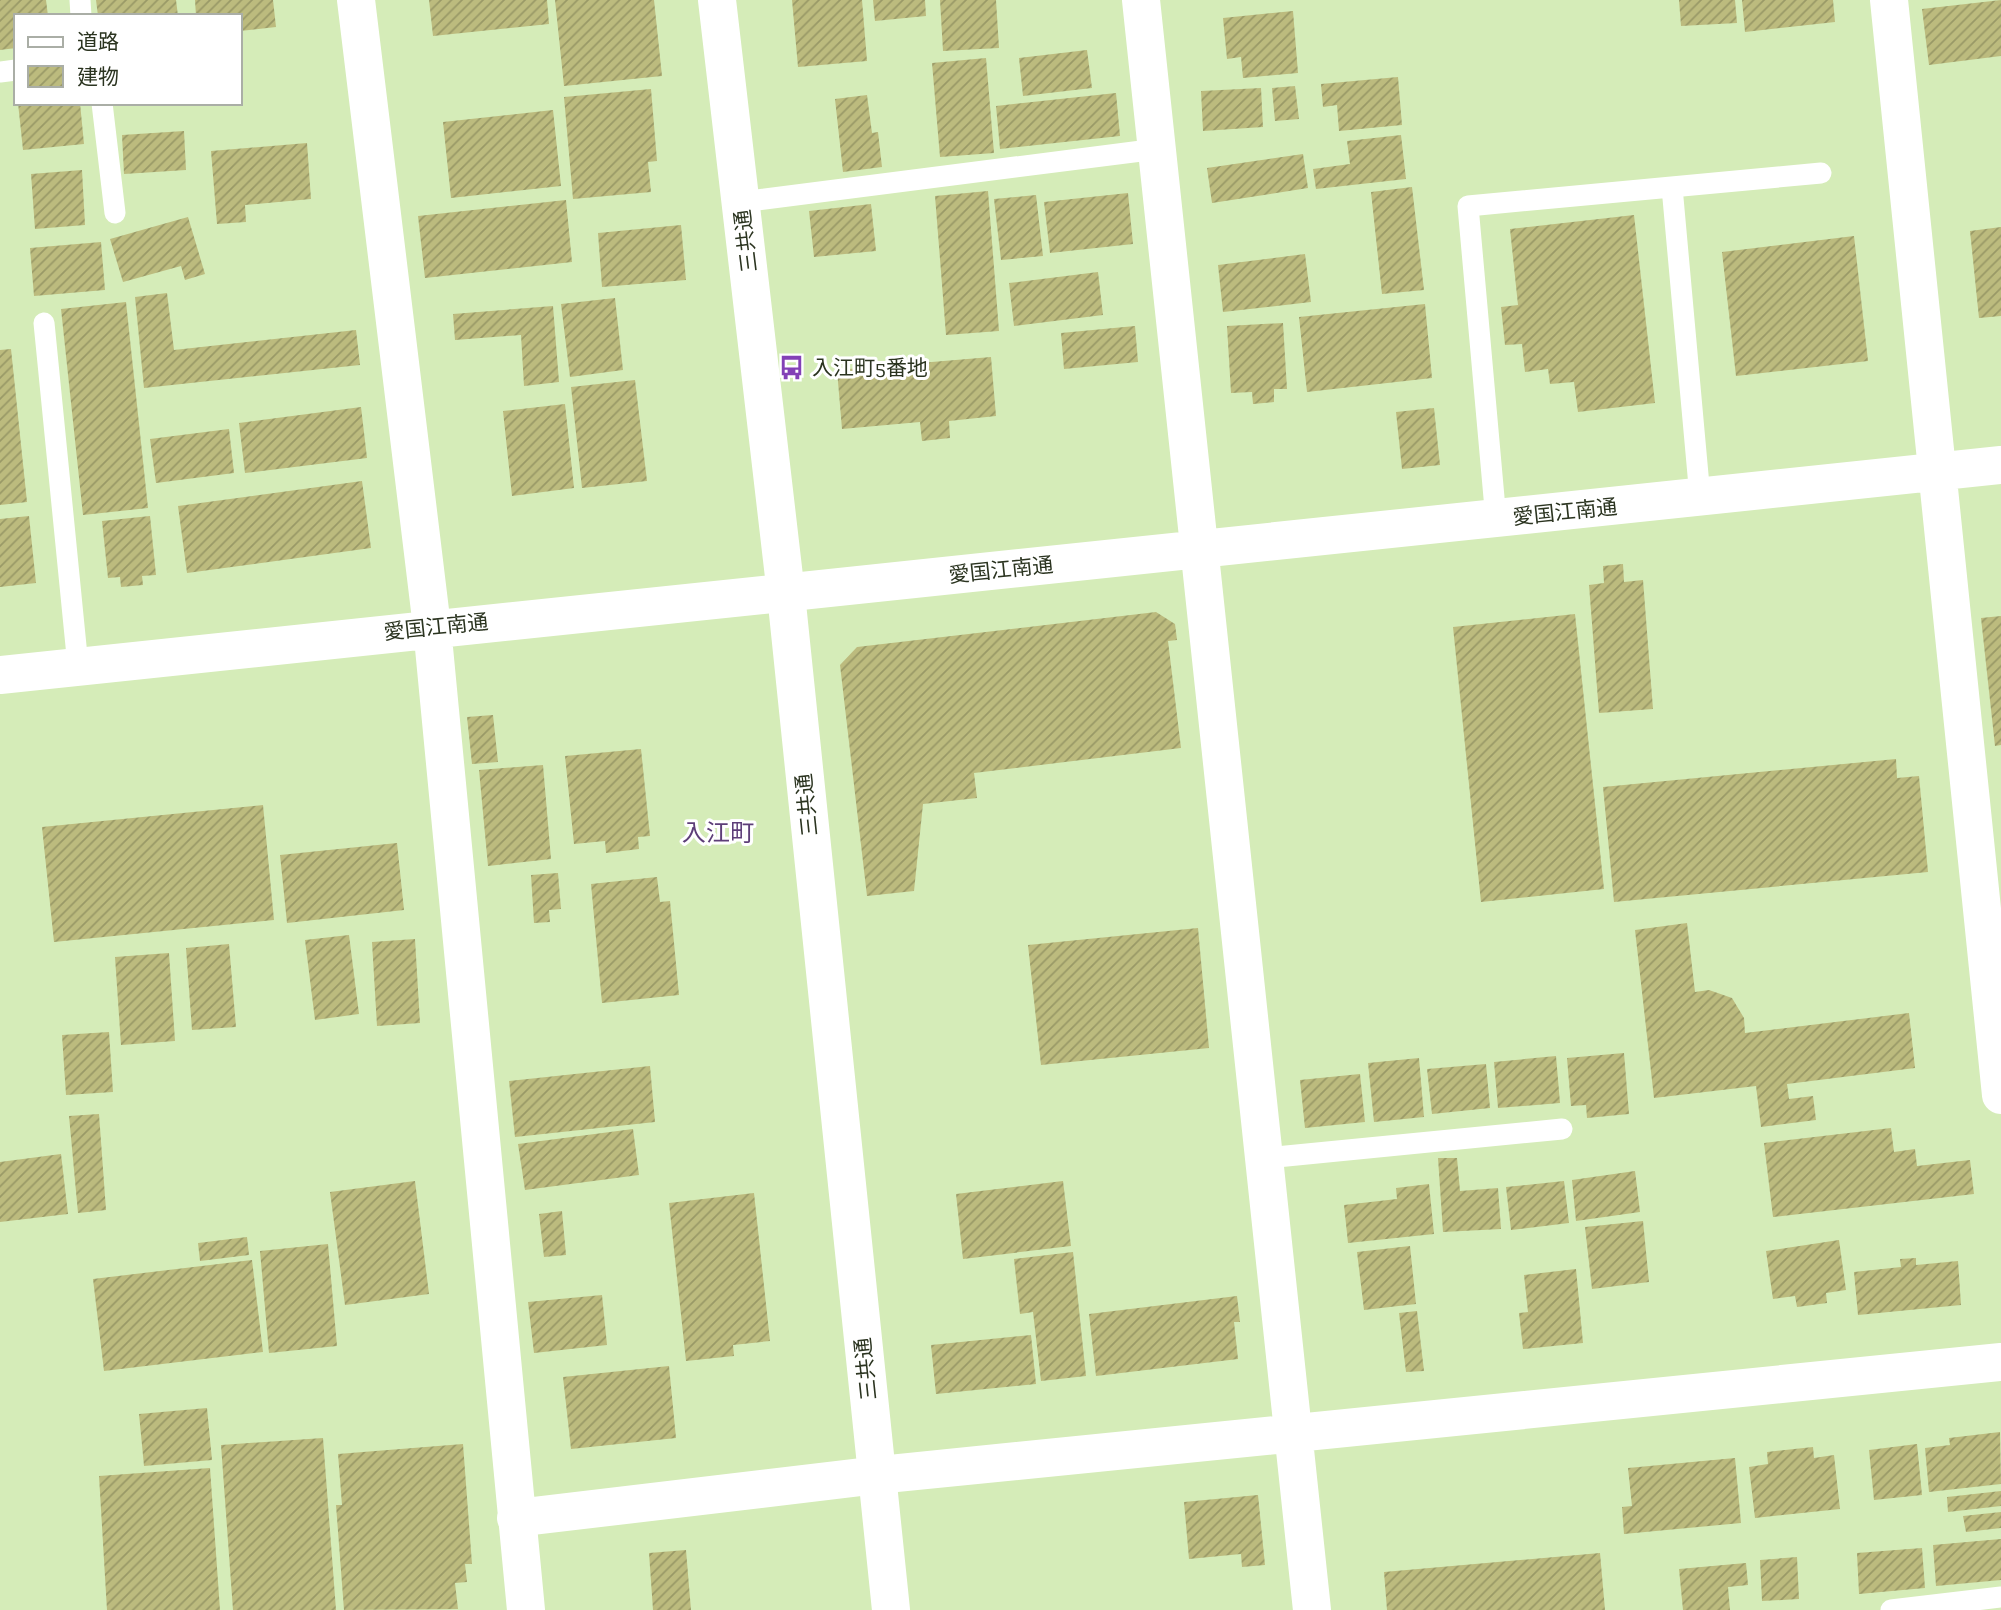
<svg xmlns="http://www.w3.org/2000/svg" width="2001" height="1610" font-family="'Zilla Slab','Noto Sans JP',serif">
<defs>
<pattern id="building-hatch" width="6" height="6" patternUnits="userSpaceOnUse" patternTransform="scale(1.75)"><rect width="6" height="6" fill="#bcbb7e"/><path d="M-1 1l2-2M0 6l6-6M5 7l2-2" fill="none" stroke="#999967"/></pattern>
</defs>
<rect width="100%" height="100%" fill="#d5ecb8"/>
<path fill="url(#building-hatch)" d="M0 0H46L48 16H16V48L0 50Z
M96 0H176L178 16H98Z
M195 0H273L276 27 240 31V16H196Z
M429 0H547L549 24 433 36Z
M555 0H654L662 76 564 86Z
M792 0H862L867 61 798 67Z
M873 0H925L926 16 875 21Z
M940 0H996L999 48 943 51Z
M1679 0H1735L1737 23 1681 26Z
M1742 0H1833L1835 22 1745 32Z
M2001 0V56L1929 65 1922 9Z
M1293 11 1298 73 1243 78 1241 57 1227 59 1223 18Z
M1087 50 1092 88 1023 96 1019 58Z
M986 58 994 153 940 157 932 63Z
M1398 77 1402 125 1339 131 1337 105 1323 107 1321 84Z
M1295 86 1299 119 1275 121 1272 88Z
M1261 88 1263 127 1203 131 1201 91Z
M651 89 657 161 648 162 651 192 573 199 564 97Z
M1116 93 1120 136 1000 149 996 106Z
M867 95 872 133 878 132 882 167 843 172 835 99Z
M18 103H80L84 144 23 150Z
M553 110 561 186 451 198 443 122Z
M184 131 186 170 124 174 122 135Z
M1401 135 1406 179 1316 189 1313 169 1350 164 1347 141Z
M307 143 311 199 245 205 246 222 217 224 211 151Z
M1303 154 1308 188 1212 203 1207 168Z
M82 170 85 225 35 229 31 174Z
M1412 187 1424 290 1382 294 1371 192Z
M988 191 999 331 946 335 935 196Z
M1128 193 1133 244 1050 253 1044 202Z
M1036 195 1043 256 1001 260 994 199Z
M566 200 572 262 425 278 418 216Z
M871 204 876 251 814 257 809 211Z
M1634 215 1655 403 1578 412 1574 382 1550 384 1548 369 1525 372 1522 344 1505 345 1501 307 1518 305 1510 229Z
M188 217 205 274 185 280 181 266 123 282 110 239Z
M681 225 686 280 602 287 598 233Z
M2001 227V316L1979 318 1970 231Z
M1854 236 1868 361 1736 376 1722 252Z
M101 242 105 290 34 296 30 248Z
M1305 254 1311 302 1223 312 1218 265Z
M1098 272 1103 315 1014 326 1009 283Z
M167 293 174 350 356 330 360 365 144 388 135 297Z
M615 298 623 370 570 377 561 304Z
M126 302 148 508 83 515 61 309Z
M1425 304 1432 378 1307 392 1299 317Z
M553 306 559 382 524 386 521 335 455 340 453 314Z
M1283 323 1287 389H1274V402L1253 404 1252 392 1231 393 1227 326Z
M1135 326 1138 362 1064 369 1061 333Z
M11 349 27 502 0 505V350Z
M991 357 996 416 949 421 950 438 922 441 920 422 842 429 837 370Z
M635 380 647 481 582 488 571 387Z
M565 404 574 488 512 496 503 411Z
M361 407 367 458 245 473 239 423Z
M1434 408 1440 465 1402 469 1396 412Z
M229 429 234 473 156 483 150 439Z
M362 481 371 548 187 573 178 506Z
M29 516 36 583 0 587V519Z
M150 516 156 575 142 576 143 585 121 587 120 577 108 578 102 521Z
M1623 564 1624 582 1643 580 1653 709 1599 713 1589 585 1604 583 1603 566Z
M1156 612 1175 624 1177 640 1168 641 1181 748 974 773 977 798 923 804 914 891 867 896 840 665 857 647Z
M1575 614 1604 889 1481 902 1453 627Z
M2001 616V745L1995 746 1981 618Z
M493 715 498 762 472 764 467 717Z
M641 749 650 836 638 837 639 849 606 853 605 841 574 844 565 756Z
M1896 759 1897 778 1919 776 1928 872 1614 902 1603 787Z
M543 765 551 859 488 866 479 770Z
M263 805 274 920 54 942 42 827Z
M397 843 404 910 287 923 280 855Z
M558 873 561 909 549 910 550 922 534 923 531 875Z
M657 877 660 902 670 901 679 995 602 1003 591 884Z
M1687 923 1695 992 1709 990 1732 998 1744 1018 1745 1033 1909 1013 1915 1068 1787 1084 1789 1099 1813 1096 1816 1120 1761 1127 1756 1086 1654 1098 1635 930Z
M1198 928 1209 1048 1041 1065 1028 945Z
M349 935 359 1014 315 1020 305 940Z
M415 939 420 1023 377 1026 372 942Z
M229 944 236 1027 192 1030 186 948Z
M169 953 175 1041 121 1045 115 957Z
M109 1032 113 1092 66 1095 62 1035Z
M1624 1053 1629 1114 1587 1118 1586 1105 1571 1106 1567 1058Z
M1556 1056 1560 1103 1498 1108 1494 1062Z
M1419 1058 1424 1117 1374 1122 1368 1063Z
M1486 1064 1490 1108 1432 1114 1427 1069Z
M650 1066 655 1122 515 1137 509 1081Z
M1360 1074 1365 1122 1305 1128 1300 1080Z
M99 1114 106 1210 78 1213 69 1116Z
M1891 1128 1894 1152 1915 1149 1917 1166 1970 1160 1974 1194 1773 1217 1764 1143Z
M633 1129 639 1175 525 1190 518 1144Z
M61 1154 68 1214 0 1222V1162Z
M1438 1158H1457L1460 1191 1498 1188 1501 1229 1443 1232Z
M1635 1171 1640 1212 1576 1221 1572 1180Z
M415 1181 429 1294 345 1305 330 1192Z
M1063 1181 1071 1246 963 1259 956 1194Z
M1564 1181 1569 1223 1511 1230 1506 1187Z
M1429 1184 1434 1234 1348 1243 1344 1205 1397 1199 1396 1188Z
M754 1193 770 1341 733 1345 734 1356 686 1361 669 1203Z
M562 1211 566 1255 544 1257 539 1214Z
M1643 1221 1649 1282 1592 1289 1585 1227Z
M247 1237 249 1255 200 1261 198 1243Z
M1839 1240 1846 1290 1826 1293 1827 1303 1797 1307 1795 1296 1773 1299 1766 1251Z
M328 1244 337 1346 269 1353 260 1251Z
M1410 1246 1416 1304 1364 1310 1357 1252Z
M1073 1252 1086 1376 1041 1381 1033 1312 1020 1314 1014 1259Z
M1916 1258V1265L1958 1261 1961 1305 1858 1315 1854 1272 1901 1267 1900 1259Z
M252 1260 263 1352 104 1371 93 1279Z
M1576 1269 1583 1343 1523 1349 1519 1313 1528 1312 1524 1275Z
M602 1295 607 1345 534 1353 528 1302Z
M1237 1296 1240 1322H1234L1238 1359 1096 1376 1089 1314Z
M1417 1311 1424 1371 1406 1372 1399 1313Z
M1031 1335 1036 1384 936 1394 931 1345Z
M669 1366 676 1438 571 1449 563 1377Z
M207 1408 212 1460 144 1466 139 1414Z
M2000 1432 2001 1484 1929 1492 1925 1448 1950 1445 1949 1438Z
M323 1438 336 1610H233L221 1445Z
M463 1444 472 1564H465L467 1582 455 1583 458 1609 344 1610 336 1505H342L338 1454Z
M1917 1444 1922 1495 1874 1500 1869 1450Z
M1813 1447 1814 1458 1834 1455 1840 1509 1755 1518 1749 1467 1768 1464 1767 1452Z
M1735 1458 1741 1523 1624 1534 1622 1507 1632 1506 1628 1468Z
M210 1468 220 1610H107L99 1476Z
M2001 1491V1506L1948 1512 1947 1497Z
M1258 1495 1265 1565 1242 1567 1241 1554 1189 1559 1184 1502Z
M2001 1512V1528L1966 1532 1963 1516Z
M2001 1539V1580L1936 1586 1933 1545Z
M1922 1548 1925 1588 1859 1594 1857 1553Z
M686 1550 691 1610H653L649 1553Z
M1600 1553 1605 1610H1387L1384 1572Z
M1797 1557 1799 1599 1762 1601 1760 1560Z
M1746 1563 1748 1585 1728 1587 1730 1610H1683L1679 1569Z"/>
<g fill="none" stroke-linecap="round" stroke-linejoin="round">
<path stroke="#fff" stroke-width="21" d="M80 0 81 16
M0 72 16 70
M102 103 115 213
M1672 187 1700 497
M741 202 1157 149
M44 323 78 666
M1496 520 1468 206 1821 173
M1266 1158 1562 1129
M1891 1610 2001 1597"/>
<path stroke="#fff" stroke-width="38" d="M356 0 432 627 526 1610
M1141 0 1312 1610
M1889 0 2001 1095
M0 675 2001 465
M516 1518 878 1475 2001 1362"/>
<path stroke="#fff" stroke-width="38" d="M717 0 786 594 891 1610"/>
</g>
<defs>
<symbol id="bus-bare" viewBox="-9 -9 18 18"><path d="M-5-6H5V4H4V6H2V4H-2V6H-4V4H-5ZM-3.5-4V0h7V-4ZM-3.5 1.2v1.5H-2V1.2ZM2 1.2v1.5H3.5V1.2Z" fill="#8341b6" stroke="#fff" stroke-width="2.5" paint-order="stroke"/></symbol>
</defs>
<g fill-rule="evenodd">
<use href="#bus-bare" x="774" y="350" width="35" height="35"/>
</g>
<g text-anchor="middle" stroke-width="6" stroke-linejoin="round" paint-order="stroke">
<g font-size="21" fill="#2b3420" stroke="#fff">
<text transform="translate(746 241) rotate(-97)" y="7">三共通</text>
<text transform="translate(1565 512) rotate(-6)" y="7">愛国江南通</text>
<text transform="translate(1001 570) rotate(-6)" y="7">愛国江南通</text>
<text transform="translate(436 627) rotate(-6)" y="7">愛国江南通</text>
<text transform="translate(807 805) rotate(-96)" y="7">三共通</text>
<text transform="translate(866 1369) rotate(-96)" y="7">三共通</text>
</g>
<g font-size="21" fill="#2b3420" stroke="#fff" text-anchor="start">
<text x="812" y="375">入江町5番地</text>
</g>
<g font-size="24" fill="#5d3e78" stroke="#fff">
<text x="718" y="841">入江町</text>
</g>
</g>
<rect x="14" y="14" width="228" height="91" fill="#ffffff" stroke="#aaaea6" stroke-width="2"/>
<rect x="28" y="37" width="35" height="10" fill="#ffffff" stroke="#aaaea6" stroke-width="2"/>
<text x="77" y="49" font-size="21" fill="#2b3420">道路</text>
<rect x="28" y="66" width="35" height="21" fill="url(#building-hatch)" stroke="#aaaea6" stroke-width="2"/>
<text x="77" y="84" font-size="21" fill="#2b3420">建物</text>
</svg>
